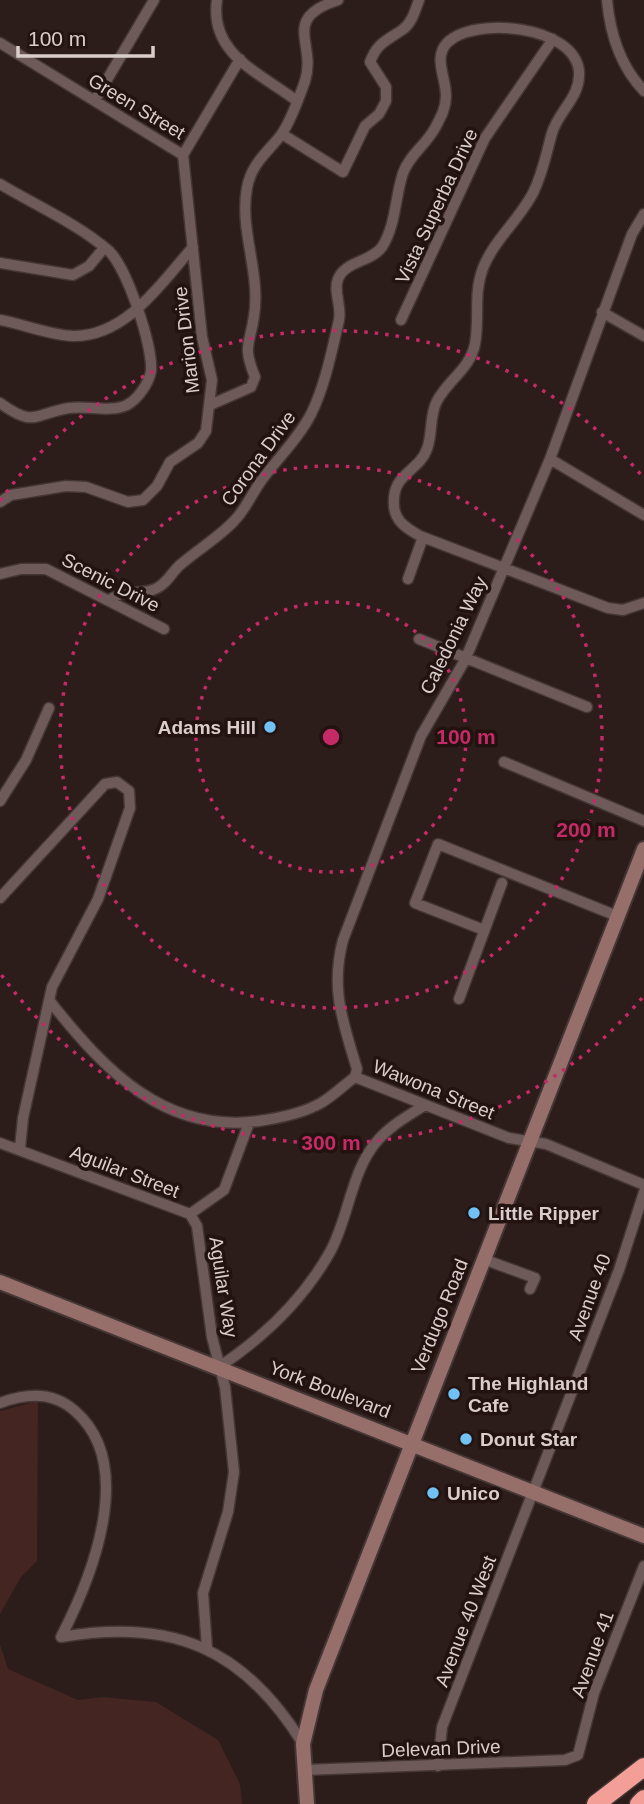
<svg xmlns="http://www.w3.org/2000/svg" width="644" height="1804" font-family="Helvetica,sans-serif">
<rect width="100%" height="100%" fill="#2c1c1a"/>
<path fill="#442522" d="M38 1401 37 1561 21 1577 0 1614V1411Z
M0 1644 8 1669 78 1700 102 1697 156 1702 218 1740 240 1784 242 1804H0Z"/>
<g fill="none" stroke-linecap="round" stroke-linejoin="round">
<defs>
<path id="street" d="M217 0C209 54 260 73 297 101
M607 0C610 33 620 66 644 91
M0 43 183 155
M95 100 154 0
M282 134 343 172 365 126 379 114 386 101V87L370 62C377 43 386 41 402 30 412 23 415 11 419 0
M0 184C35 205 78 224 109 251 127 268 153 346 151 371 149 383 138 399 127 405 110 413 87 405 69 408 33 414 35 428 0 403
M0 263 73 275 89 266 104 248
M602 312 644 336
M0 320C23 324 52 336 74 336 127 336 162 282 193 247
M401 320 485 138 553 39
M210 405 251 387 255 377C242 345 250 345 254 316 261 273 239 230 247 188 251 164 267 153 281 135 291 121 299 98 305 81 317 43 280 19 338 0
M550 459 644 515
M0 502 11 495 66 486 86 487 128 502 143 500 157 486 170 462 198 443 206 431 212 380 202 337 183 155 240 59
M0 574 21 569H46L164 629
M408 579 423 537
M110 600C125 587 139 596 155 589 167 584 171 573 180 565 197 550 218 538 234 521 246 509 251 495 261 481 277 459 299 438 311 414 325 386 332 350 339 320 342 307 333 291 338 279 345 261 371 262 382 247 396 225 395 197 403 173 410 154 426 145 435 128 441 117 446 108 446 96 446 77 433 58 447 43 473 16 574 25 579 71 581 97 559 110 552 133 546 154 543 173 533 193 519 220 494 240 483 268 473 294 480 318 475 344 470 369 448 380 437 401 429 416 433 433 427 449 419 472 391 473 394 506 395 522 408 529 420 536L608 608 623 610 644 603
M419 639 587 707
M504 762 644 821
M0 801 26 760 49 708
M0 898 105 784 117 782 129 791 130 808 98 899 52 987 23 1118 20 1148
M484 930 415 903 438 844 617 916
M459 999 502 883
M49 1000C105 1071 167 1137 265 1120 284 1117 305 1112 321 1103 333 1096 344 1085 355 1077L509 1138 546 1144 644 1185
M355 1077 357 1069C343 1022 330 989 343 940L421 736 465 660 550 459 632 234 644 214
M0 1143 190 1214 224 1190 249 1123
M190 1214 197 1226 212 1337 225 1387 234 1472 228 1512 203 1593 207 1648
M483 1259 535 1278 530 1289
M219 1367C264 1337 303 1300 330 1252 349 1218 351 1170 378 1140 391 1125 408 1116 425 1105
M0 1403C26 1393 53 1391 75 1411 137 1465 92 1577 61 1637 172 1618 244 1648 303 1744
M438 1766 442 1727 619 1270 644 1192
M304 1770 565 1760 578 1755 594 1693 644 1566"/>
<path id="secondary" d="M0 1282 644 1536
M307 1804 303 1744 316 1690 644 849"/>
<path id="highway" d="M596 1804 644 1767
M639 1804 644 1799"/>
</defs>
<use href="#street" stroke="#443635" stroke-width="13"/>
<use href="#secondary" stroke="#443635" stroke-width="18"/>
<use href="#highway" stroke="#443635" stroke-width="21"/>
<use href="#street" stroke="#6e5a58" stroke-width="10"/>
<use href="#secondary" stroke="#966f6b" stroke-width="14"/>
<use href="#highway" stroke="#f39f97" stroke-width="18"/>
</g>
<g fill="none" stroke="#c42a66" stroke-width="3.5" stroke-dasharray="3.5 7">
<circle cx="331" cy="737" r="135"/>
<circle cx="331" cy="737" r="271"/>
<path d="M642 998A406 406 0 0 1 0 973M0 501A406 406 0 0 1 642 476"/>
</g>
<g fill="#72c1f5" stroke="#221311" stroke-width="2.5">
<circle cx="270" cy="727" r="7"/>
<circle cx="474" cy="1213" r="7"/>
<circle cx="454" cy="1394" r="7"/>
<circle cx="466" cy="1439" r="7"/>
<circle cx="433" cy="1493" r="7"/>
</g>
<g text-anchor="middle" stroke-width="7" stroke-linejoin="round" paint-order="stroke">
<g font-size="19" fill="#dacecd" stroke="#221311">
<text transform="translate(137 106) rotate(31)" y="7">Green Street</text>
<text transform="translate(436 206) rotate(-65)" y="7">Vista Superba Drive</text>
<text transform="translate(186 340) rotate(-97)" y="7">Marion Drive</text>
<text transform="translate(258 458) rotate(-54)" y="7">Corona Drive</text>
<text transform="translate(111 582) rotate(27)" y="7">Scenic Drive</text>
<text transform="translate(453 635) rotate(-64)" y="7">Caledonia Way</text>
<text transform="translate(434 1089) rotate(22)" y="7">Wawona Street</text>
<text transform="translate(125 1171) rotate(21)" y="7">Aguilar Street</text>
<text transform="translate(224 1287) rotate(81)" y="7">Aguilar Way</text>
<text transform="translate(589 1297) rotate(-70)" y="7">Avenue 40</text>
<text transform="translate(439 1316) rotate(-68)" y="7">Verdugo Road</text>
<text transform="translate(330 1389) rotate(21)" y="7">York Boulevard</text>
<text transform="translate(465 1621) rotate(-69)" y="7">Avenue 40 West</text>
<text transform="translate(592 1654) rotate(-70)" y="7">Avenue 41</text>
<text transform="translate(441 1748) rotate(-2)" y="7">Delevan Drive</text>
</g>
<g font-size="19" font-weight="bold" fill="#dacecd" stroke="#221311" text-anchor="start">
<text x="256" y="734" text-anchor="end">Adams Hill</text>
<text x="488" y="1220">Little Ripper</text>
<text x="468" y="1390">The Highland<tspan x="468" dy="22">Cafe</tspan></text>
<text x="480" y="1446">Donut Star</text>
<text x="447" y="1500">Unico</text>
</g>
</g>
<circle cx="331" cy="737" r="10" fill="#c42a66" stroke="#221311" stroke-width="3.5"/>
<g font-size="21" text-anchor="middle" font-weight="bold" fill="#c42a66" stroke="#221311" stroke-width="7" stroke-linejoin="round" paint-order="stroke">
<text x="466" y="744">100 m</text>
<text x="586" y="837">200 m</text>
<text x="331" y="1150">300 m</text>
</g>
<path d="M18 46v10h135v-10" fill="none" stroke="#dacecd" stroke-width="3.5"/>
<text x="28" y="46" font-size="21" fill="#dacecd" stroke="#221311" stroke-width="5" paint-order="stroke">100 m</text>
</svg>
